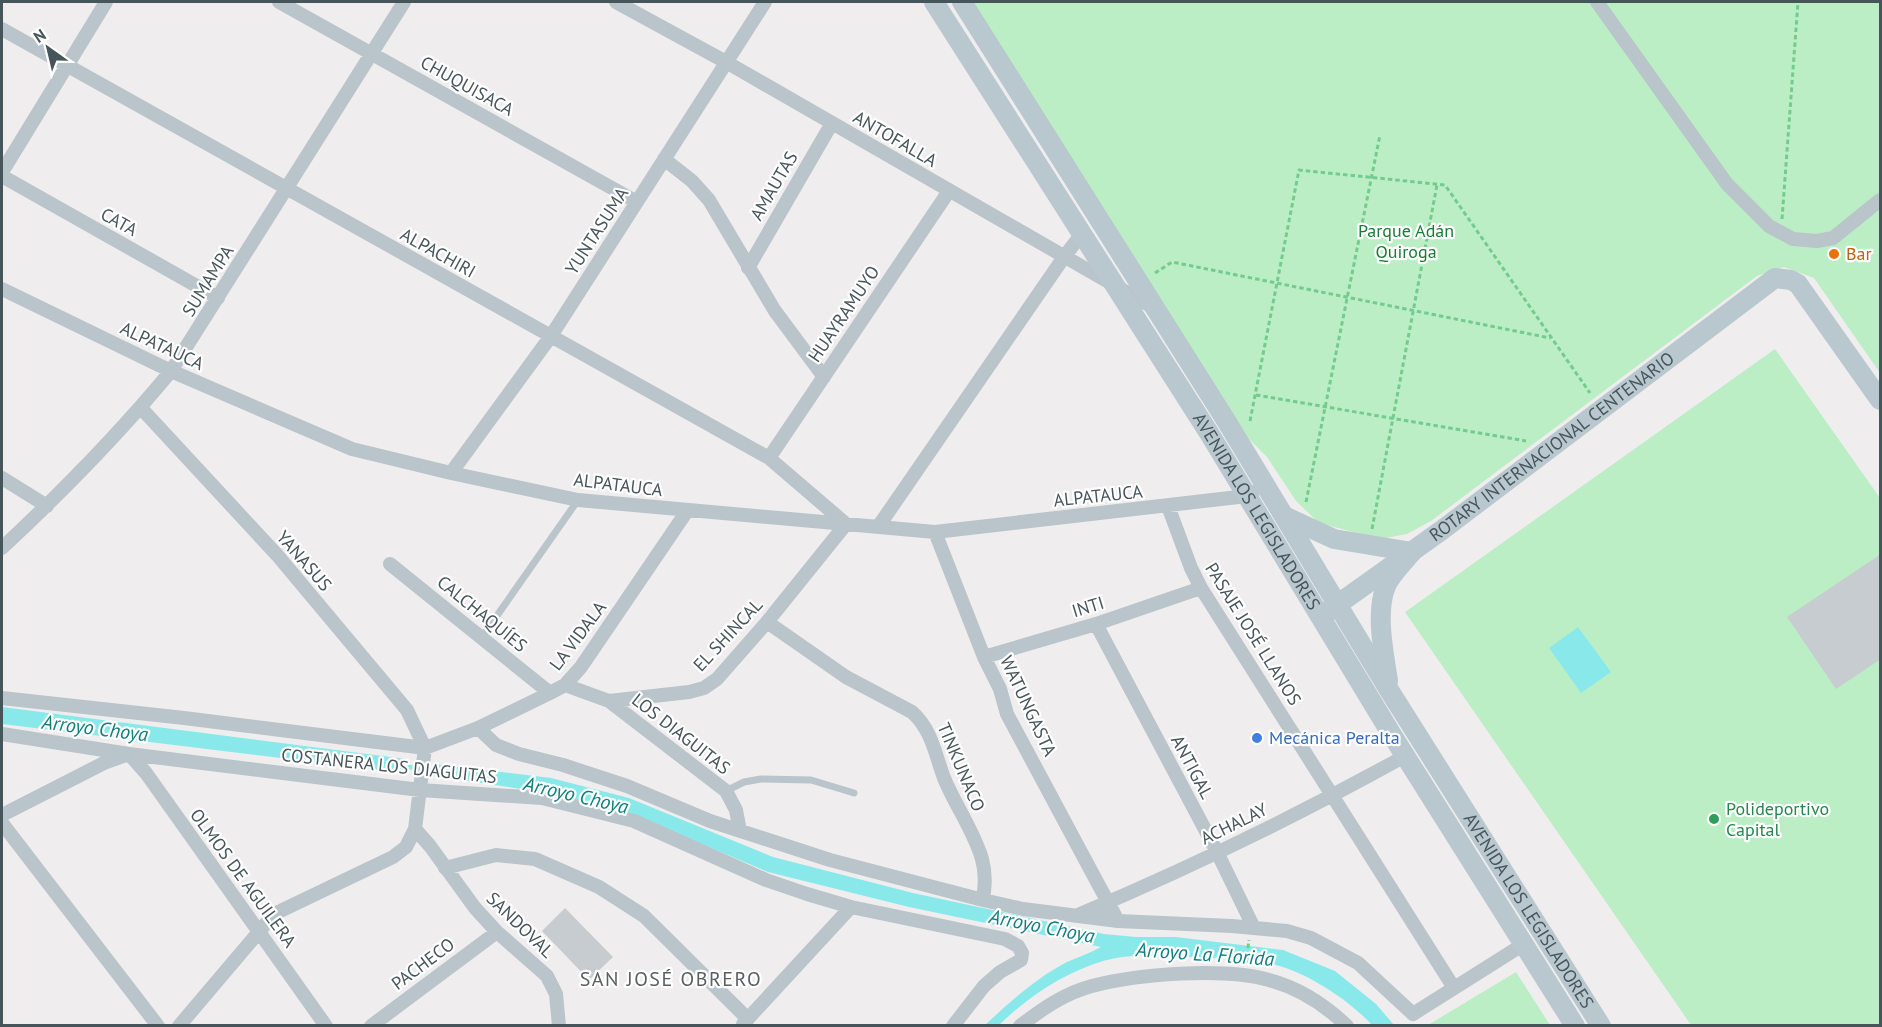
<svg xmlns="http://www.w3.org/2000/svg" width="1882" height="1027" font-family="'PT Sans',sans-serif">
<rect width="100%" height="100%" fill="#f0edee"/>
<path fill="#bceec5" d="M973 2H1880V373L1814 278 1784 267 1757 276 1431 521 1407 534 1380 539 1319 523 1296 501 1267 457 1249 439Z
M1775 349 1880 498V1025H1691L1405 612Z
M1516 972 1550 1025H1428Z"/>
<path fill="#89e9ea" d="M1578 627 1611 672 1581 693 1549 648Z
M2 707 406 759 403 773 2 724Z
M435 764 551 778 629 798 773 857 913 893 1104 934 1136 937H1176L1283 950 1335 971 1376 1004 1394 1025H1372C1350 1001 1308 973 1276 965 1248 958 1218 958 1190 957 1161 955 1132 953 1103 961 1064 973 1029 996 999 1025H985C1010 1002 1036 978 1067 962 1078 957 1090 953 1101 947L909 907 768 872 623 811 548 793 434 776Z"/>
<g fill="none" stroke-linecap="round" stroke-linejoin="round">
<path stroke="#89e9ea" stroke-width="4.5" d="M400 766 439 771"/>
</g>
<path fill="#c7ccd0" d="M1881 554V659L1836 689 1787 617Z
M565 908 613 957 589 980 542 931Z"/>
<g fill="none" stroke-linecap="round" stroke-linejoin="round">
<path stroke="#74cb8f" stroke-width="3" stroke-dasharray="4.5 3" stroke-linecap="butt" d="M1782 219 1798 2
M1155 273 1172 262 1550 338
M1256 395 1526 441
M1250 421 1299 170 1445 185 1590 393
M1306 502 1380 135
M1372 529 1437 185
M1246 963 1249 940"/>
<path stroke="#b9c5ca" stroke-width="7" d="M482 637 578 500
M726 791 744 782 761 779 811 780 854 793"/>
<path stroke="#b9c5ca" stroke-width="14" d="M279 2 637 202
M616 2 726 62 1154 308
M1597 2 1727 184 1769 226 1793 239 1817 241 1833 238 1880 200
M2 29 769 458 846 524 767 622 717 679 704 688 689 692 609 701 565 685
M664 159 692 181 709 200 775 311 824 377
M2 172 106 2
M2 176 218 298
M748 268 832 123
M2 289 171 371 352 449 451 473 578 500 935 532 1247 496 1253 492
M141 408 278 556 407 710 425 748
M769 458 949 191
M451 473 551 336 765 2
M2 478 47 506
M1168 506 1191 568 1201 588 1454 988
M878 527 1064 257 1081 235
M935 532 984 657 1000 689 1007 714 1118 921
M2 548C62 492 119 434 171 371L404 2
M390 564 550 693
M767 622 846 677 912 712C932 730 935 754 944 778 955 805 974 831 982 859 986 874 985 885 983 900
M1096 624 1217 852 1254 928
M984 657 1096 624 1201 588
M2 698 184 718 425 748 478 728 550 693 565 685 581 667 687 511
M609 701 726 791 736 810 740 831
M478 728 496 745 519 754 563 765 627 786 710 821 830 860 983 900 1023 909 1118 921 1232 926 1287 931 1311 938 1358 963 1413 1014 1524 944
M2 734 129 754 420 790 542 798 634 821 766 880 807 894 851 907 1005 939 1018 946 1022 953 1021 960 1000 972 984 986 953 1026
M2 815 104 763 129 754 146 773 326 1026
M2 823 158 1026
M415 829 430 846 475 908 497 932 547 976 556 994 559 1026
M445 868 496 855 535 859 599 887 644 916 748 1019
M1078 915C1189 868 1299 815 1405 756
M743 1024 851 907
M179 1026 274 914 393 857 406 847 415 829 425 748
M371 1026 497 932
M1020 1026C1042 1009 1065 993 1092 986 1137 974 1224 967 1269 980 1299 988 1324 1004 1347 1026"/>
<g stroke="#b9c8cf" stroke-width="20">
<path id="s1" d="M934 2 1209 433 1392 735 1575 1026"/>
<path id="s2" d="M962 2 1227 422 1389 690 1601 1026"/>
<path d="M1284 516 1334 539 1412 552C1404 562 1391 574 1386 586 1375 613 1384 653 1388 681"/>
<path id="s3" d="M1327 612 1442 530 1775 278 1791 280 1798 284 1880 400"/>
</g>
</g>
<circle fill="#e8710a" stroke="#fff" stroke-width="2" cx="1834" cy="254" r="6"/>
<circle fill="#3f7fe0" stroke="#fff" stroke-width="2" cx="1257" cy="738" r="6"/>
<circle fill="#2e9e5b" stroke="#fff" stroke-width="2" cx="1714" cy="819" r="6"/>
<g text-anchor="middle" stroke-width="4.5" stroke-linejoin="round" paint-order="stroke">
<g font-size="18" fill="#46555a" stroke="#fff">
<text transform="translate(467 86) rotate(29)" y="6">CHUQUISACA</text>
<text transform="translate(895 139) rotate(30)" y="6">ANTOFALLA</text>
<text transform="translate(774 186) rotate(-60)" y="6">AMAUTAS</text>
<text transform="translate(119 222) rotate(29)" y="6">CATA</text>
<text transform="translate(597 231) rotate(-57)" y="6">YUNTASUMA</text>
<text transform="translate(438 253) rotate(29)" y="6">ALPACHIRI</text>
<text transform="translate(208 281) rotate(-58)" y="6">SUMAMPA</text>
<text transform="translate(844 314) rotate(-56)" y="6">HUAYRAMUYO</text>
<text transform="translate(162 346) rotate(25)" y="6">ALPATAUCA</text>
<text dy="6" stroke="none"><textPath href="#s3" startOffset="279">ROTARY INTERNACIONAL CENTENARIO</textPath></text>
<text transform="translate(618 485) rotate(7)" y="6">ALPATAUCA</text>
<text transform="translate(1098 496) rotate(-6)" y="6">ALPATAUCA</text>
<text dy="6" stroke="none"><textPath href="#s1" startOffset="603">AVENIDA LOS LEGISLADORES</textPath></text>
<text transform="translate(304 561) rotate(49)" y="6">YANASUS</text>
<text transform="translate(1088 607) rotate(-17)" y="6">INTI</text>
<text transform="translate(482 614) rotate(39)" y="6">CALCHAQUÍES</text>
<text transform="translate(1253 634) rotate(58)" y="6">PASAJE JOSÉ LLANOS</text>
<text transform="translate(728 635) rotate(-47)" y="6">EL SHINCAL</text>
<text transform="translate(578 636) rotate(-53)" y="6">LA VIDALA</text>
<text transform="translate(1028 706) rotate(65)" y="6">WATUNGASTA</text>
<text transform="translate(681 734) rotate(38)" y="6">LOS DIAGUITAS</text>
<text transform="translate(389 766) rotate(6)" y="6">COSTANERA LOS DIAGUITAS</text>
<text transform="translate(961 767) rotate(67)" y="6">TINKUNACO</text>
<text transform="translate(1192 767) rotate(62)" y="6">ANTIGAL</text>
<text transform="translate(1234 824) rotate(-26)" y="6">ACHALAY</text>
<text transform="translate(243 878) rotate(54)" y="6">OLMOS DE AGUILERA</text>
<text dy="6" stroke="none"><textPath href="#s2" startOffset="1071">AVENIDA LOS LEGISLADORES</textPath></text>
<text transform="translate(520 925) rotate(44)" y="6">SANDOVAL</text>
<text transform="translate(423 964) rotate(-37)" y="6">PACHECO</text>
</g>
<g font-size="18" fill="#187a36" stroke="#fff">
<text x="1406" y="237">Parque Adán<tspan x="1406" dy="21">Quiroga</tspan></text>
</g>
<g font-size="18" fill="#c56008" stroke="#fff" text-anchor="start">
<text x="1846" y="260">Bar</text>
</g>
<g font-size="18" fill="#366cbe" stroke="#fff" text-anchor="start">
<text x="1269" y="744">Mecánica Peralta</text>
</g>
<g font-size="18" fill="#27864d" stroke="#fff" text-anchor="start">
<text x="1726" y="815">Polideportivo<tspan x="1726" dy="21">Capital</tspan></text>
</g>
<g font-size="20" font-style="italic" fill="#107e80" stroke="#fff">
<text transform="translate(95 728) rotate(7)" y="7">Arroyo Choya</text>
<text transform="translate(576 795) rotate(13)" y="7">Arroyo Choya</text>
<text transform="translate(1042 926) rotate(11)" y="7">Arroyo Choya</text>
<text transform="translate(1205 954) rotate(4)" y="7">Arroyo La Florida</text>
</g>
<g font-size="20" letter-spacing="1.5" fill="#5a5f62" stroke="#fff">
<text x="671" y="986">SAN JOSÉ OBRERO</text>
</g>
</g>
<rect width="1882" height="1027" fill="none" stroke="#46555a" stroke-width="6"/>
<g transform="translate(48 48) rotate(326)" stroke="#ffffff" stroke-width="4.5" paint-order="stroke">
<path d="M0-4.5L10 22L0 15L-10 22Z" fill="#46555a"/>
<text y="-9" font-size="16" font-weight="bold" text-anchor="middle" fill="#46555a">N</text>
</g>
</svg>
